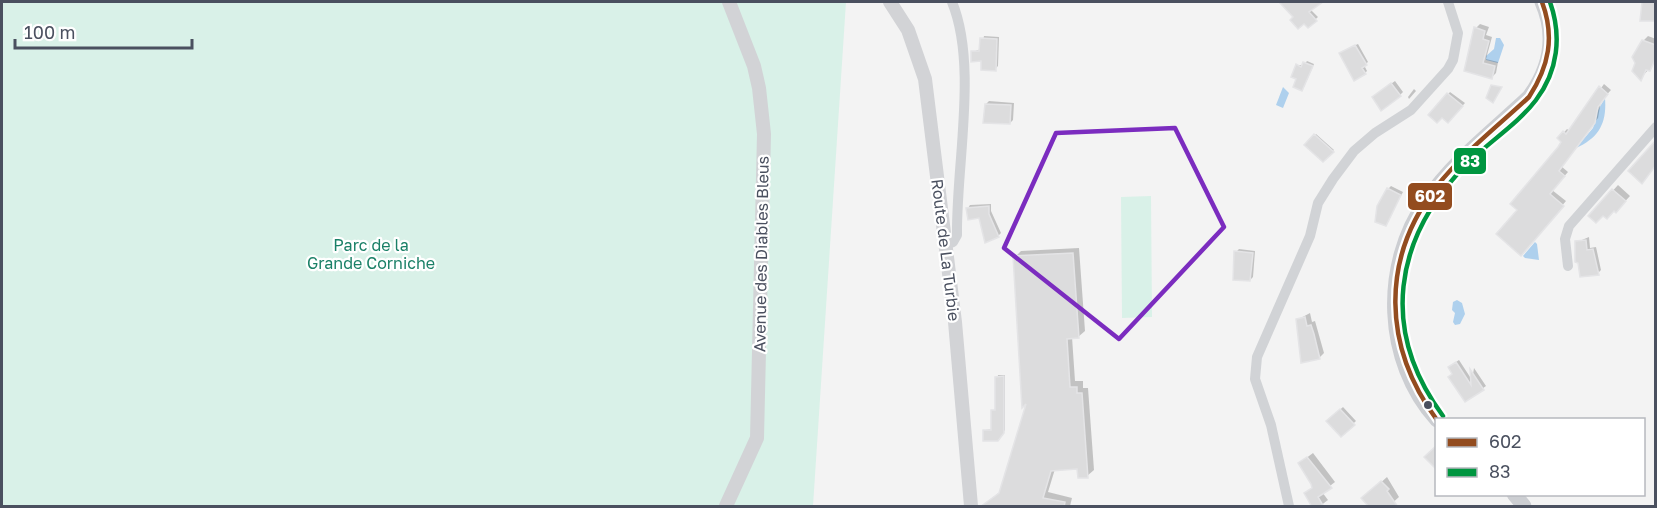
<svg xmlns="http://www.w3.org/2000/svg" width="1657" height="508" font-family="'Golos Text',sans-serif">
<rect width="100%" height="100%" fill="#f3f3f3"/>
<path fill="#d9f1e8" d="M2 2H846L813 506H2Z
M1151 196 1152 317 1122 318 1121 197Z"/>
<path fill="#aed0ed" d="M1496 38H1500L1504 45 1498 63 1486 60V56L1494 49Z
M1283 87 1289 93 1283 108 1276 105Z
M1605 98C1607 123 1599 138 1576 148L1593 128 1596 119 1594 117Z
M1535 242 1537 244 1539 260 1525 258 1523 256Z
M1457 300 1462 303 1465 314 1460 324 1455 325 1453 322 1455 313 1452 310 1453 302Z"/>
<path fill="#0003" d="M1287 2H1304L1307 5 1311 2H1319L1311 10 1318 17 1308 26 1284 4Z
M1480 24 1489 27 1486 35 1492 37 1486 59 1498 62 1496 73 1492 77 1466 70 1476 28Z
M984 36 999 37 998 66 995 69 972 52 981 49Z
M1648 36 1656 39V61L1641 78 1638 46Z
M1358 44 1368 62 1364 65 1367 71 1365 73 1343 51Z
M1307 61 1314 64 1304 87 1298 78 1297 65H1304Z
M1395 81 1403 92 1400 95 1377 94Z
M1604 84 1611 90 1601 101 1598 118 1561 166 1568 172 1552 190 1566 201 1525 250 1519 210 1559 148 1563 141 1559 138 1567 129 1570 131Z
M1414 89 1416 91 1409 99 1408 97Z
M1450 92 1465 103 1448 121 1442 116 1430 115Z
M989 101 1014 103 1013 120 1010 123 986 104Z
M1316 134 1334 150 1323 160 1306 145Z
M1618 185 1630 196 1616 211 1590 216Z
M1391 186 1403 192 1386 224 1388 189Z
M991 204V211L1001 233 998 236 968 208 970 205Z
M1589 237 1590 248 1596 247 1601 270 1598 273 1577 242Z
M1079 248 1085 331 1078 337H1072L1075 381H1083V388H1088L1094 470 1087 476 1079 468 1055 469 1048 492 1072 498 1070 506 985 504 1001 491 1028 400 1015 257 1021 251Z
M1239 249 1255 251 1253 277 1250 280 1236 252Z
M1310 313 1312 322 1315 321 1324 353 1319 358 1297 320Z
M1459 360 1472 380 1474 368 1486 386 1466 400 1454 374 1453 364Z
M998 375H1005V430L999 438 985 430 993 429Z
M1343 407 1356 421 1341 435 1328 421Z
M1313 453 1335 482 1322 492 1328 500 1320 506 1305 493 1313 487 1305 459Z
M1387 477 1399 497 1389 506 1368 494Z"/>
<path fill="#dcdcdd" stroke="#e4e4e6" stroke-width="1.5" d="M1279 2H1323L1309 12 1317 21 1308 28 1304 24 1298 29 1290 20 1293 17Z
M1642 2H1656V21H1640Z
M1474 27 1485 31 1483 39 1489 41 1483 63 1495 66 1492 79 1464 71Z
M980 38 997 39 996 71 981 70V61L971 62V51H979Z
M1642 40 1656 45V57L1650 71 1646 70 1641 81 1632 71 1635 63 1632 57Z
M1355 45 1367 65 1362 68 1366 74 1354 81 1339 53Z
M1303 62 1313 66 1302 91 1293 87 1296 79 1291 77 1296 64 1301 67Z
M1391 83 1401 96 1381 111 1372 97Z
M1491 85 1502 87 1493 103 1486 98Z
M1599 86 1608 94 1598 107 1595 123 1559 171 1565 176 1550 194 1564 206 1521 256 1496 234 1517 210 1510 204 1558 147 1561 142 1557 138 1563 131 1566 134Z
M1447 93 1463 106 1448 123 1442 118 1437 123 1428 115Z
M985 104 1011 105 1010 124 983 123Z
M1314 134 1334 152 1323 162 1304 145Z
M1656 140V165L1642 184 1628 171Z
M1387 188 1401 195 1386 226 1375 222 1377 206Z
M1612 189 1626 201 1616 213 1614 211 1607 219 1603 216 1596 223 1588 216Z
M989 206V214L999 237 985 243 979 218 968 220 966 208Z
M1586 240 1587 250 1593 249 1599 275 1580 277 1578 263 1575 262V241Z
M1234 251 1253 253 1250 281 1233 280Z
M1073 253 1079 338 1067 339 1070 387H1077V393H1082L1088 478H1078L1077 469 1051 471 1043 498 1065 502 1064 507H980L999 493 1026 404 1022 408 1013 256Z
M1305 317 1307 326 1311 325 1314 334 1320 359 1301 363 1296 319Z
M1456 362 1471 385 1470 369 1484 390 1465 402 1448 377 1452 374 1448 367Z
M1004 376V433L998 441H983V430H991V410H995V377Z
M1340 409 1355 425 1341 437 1326 421Z
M1437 445V470L1424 457Z
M1307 457 1332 488 1318 497 1324 507H1312L1304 493 1312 488 1311 484 1298 463Z
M1381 481 1389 489 1387 491 1398 507H1369L1361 498Z"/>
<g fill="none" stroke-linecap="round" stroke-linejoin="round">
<path stroke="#d1d3d6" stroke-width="10" d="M945 245 953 242 957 235C956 165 978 65 952 2
M1568 266 1565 239 1569 226 1656 127
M1289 506 1271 425 1255 379 1257 357 1310 236 1318 203 1333 179 1354 151 1375 133 1411 110 1448 69 1453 60 1458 33 1448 2"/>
<path stroke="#d2d3d6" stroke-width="14" d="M890 2 908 30 925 79 955 322 971 506
M726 506 757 438 764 134 759 88 754 66 729 2"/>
<path stroke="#ccced2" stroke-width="15" d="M1437 420C1384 362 1381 265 1426 201 1453 161 1494 130 1529 97 1551 67 1557 36 1542 2
M1514 494 1524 506"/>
<defs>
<path id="bus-1" d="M1437 420C1383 347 1380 259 1437 186 1463 153 1498 126 1529 97 1549 66 1555 37 1542 2"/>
<path id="bus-2" d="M1443 416C1380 331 1393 239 1466 165 1487 143 1517 125 1536 100 1558 71 1562 36 1550 2"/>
</defs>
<use href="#bus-1" stroke="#fff" stroke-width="9"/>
<use href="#bus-2" stroke="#fff" stroke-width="9"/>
<use href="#bus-1" stroke="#934c1f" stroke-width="4.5"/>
<use href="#bus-2" stroke="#009640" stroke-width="4.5"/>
</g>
<path fill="none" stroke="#7b2cbf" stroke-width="4.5" stroke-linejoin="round" d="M1175 128 1224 227 1119 339 1004 248 1056 133Z"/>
<circle fill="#4a505f" stroke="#fff" stroke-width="2" cx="1428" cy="405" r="5"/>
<g text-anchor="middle" stroke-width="4.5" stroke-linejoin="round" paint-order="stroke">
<g font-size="16" fill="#1a8067" stroke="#fff">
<text x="371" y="251">Parc de la<tspan x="371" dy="18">Grande Corniche</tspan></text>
</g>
<g font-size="16" fill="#4a505f" stroke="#fff">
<text transform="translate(946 250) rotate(83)" y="6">Route de La Turbie</text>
<text transform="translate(761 254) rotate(-89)" y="6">Avenue des Diables Bleus</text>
</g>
</g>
<g stroke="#fff" stroke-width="2">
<rect x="1453" y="147" width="34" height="28" rx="6" fill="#009640"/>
<rect x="1407" y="182" width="46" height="29" rx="6" fill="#934c1f"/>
</g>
<g font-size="16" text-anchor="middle" font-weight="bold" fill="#fff">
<text x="1470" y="167">83</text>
<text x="1430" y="202">602</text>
</g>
<rect width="1657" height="508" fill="none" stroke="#4a505f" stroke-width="6"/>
<rect x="1435" y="418" width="210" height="78" fill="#ffffff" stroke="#b7b9bf" stroke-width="1.5"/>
<rect x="1447" y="438" width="30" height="9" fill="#934c1f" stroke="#b7b9bf" stroke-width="1.5"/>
<text x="1489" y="448" font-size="18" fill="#4a505f">602</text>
<rect x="1447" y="468" width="30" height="9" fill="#009640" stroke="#b7b9bf" stroke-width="1.5"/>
<text x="1489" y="478" font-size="18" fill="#4a505f">83</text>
<path d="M15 39v9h177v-9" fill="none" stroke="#4a505f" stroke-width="3"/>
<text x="24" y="39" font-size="18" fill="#4a505f" stroke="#ffffff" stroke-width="4.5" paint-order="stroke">100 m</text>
</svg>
